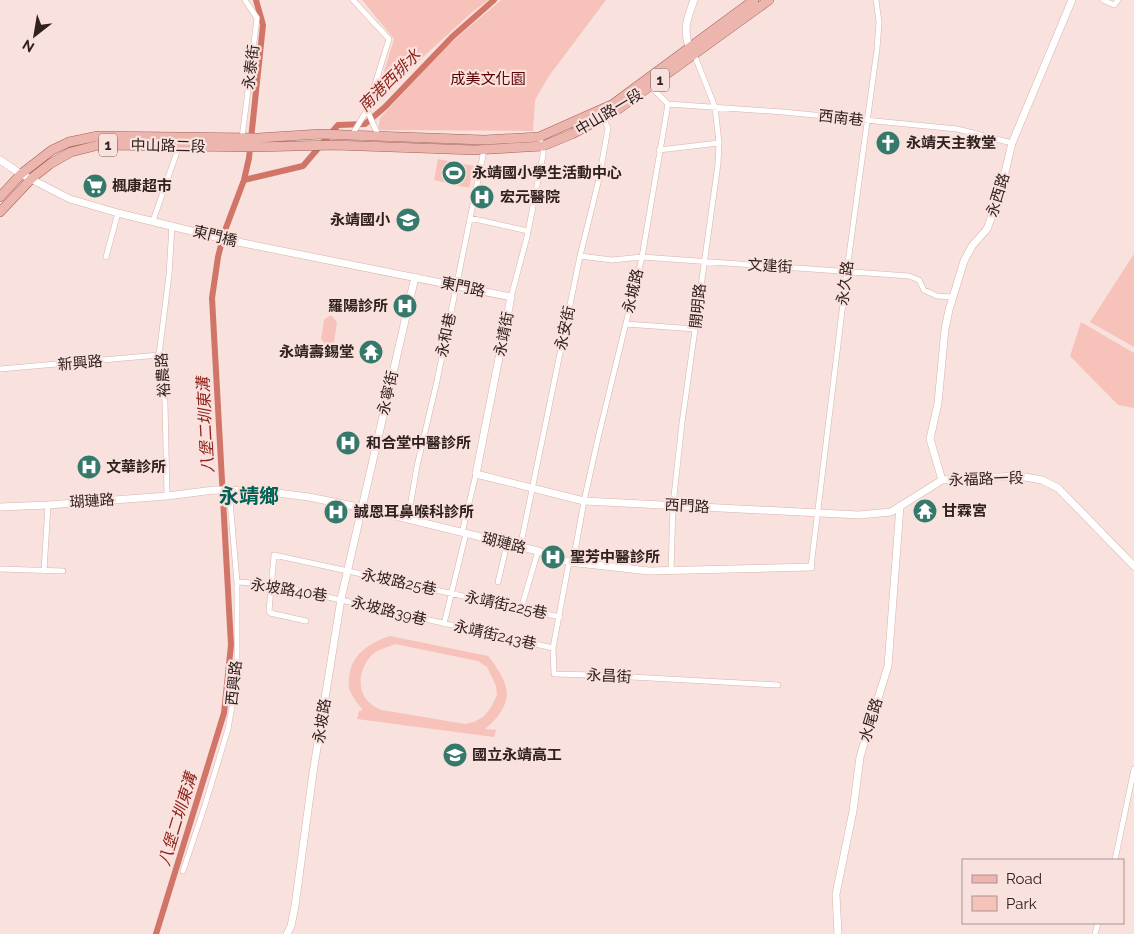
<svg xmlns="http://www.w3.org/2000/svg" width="1134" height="934" font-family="Raleway,'Noto Sans TC',sans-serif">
<rect width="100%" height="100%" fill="#f9e1dd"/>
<path fill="#f7c2b9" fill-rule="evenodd" d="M362 0H488L470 14 375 101 394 39Z
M501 0H606L549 76 535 100 533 131 378 130 380 118 447 46Z
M438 159 474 166 469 188 434 180Z
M1134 254V347L1090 322Z
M329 316H332L337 322 334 342 327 346 321 339 324 320Z
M1081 322 1134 353V408L1118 405 1070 356Z
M390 636 488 656C512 686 515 703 485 729L496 730 494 737 357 719 359 711 363 710C358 704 353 698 350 691 348 687 349 683 349 679 350 655 369 643 390 636ZM395 644 478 661 487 667 496 686 497 695 490 709 483 717 474 722 465 724 382 710C378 708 374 707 371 704 355 692 359 666 373 654 379 649 388 647 395 644Z"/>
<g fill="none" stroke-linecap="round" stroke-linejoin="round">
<path stroke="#d07568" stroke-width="6" d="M244 180 303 166 338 125 365 124 385 107 452 37 494 0
M156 934 224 713 231 645 212 298 218 257 224 233 244 180 249 158 263 25 256 0"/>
<defs>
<path id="minor" d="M1103 0 1114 5 1118 0
M668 104 783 112 957 129 1012 143
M367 110 379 137
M352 135 367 110 389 39 353 0
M242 138 257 18 245 0
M659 150 719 143
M470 218 528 231
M153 221 179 146
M580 256 612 260 642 257 909 276 919 280 924 290 937 296 952 297
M106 257 118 213
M511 297 527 237 543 155V146L539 137
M626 324 695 329
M0 369 159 355
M167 496 165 402 159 355 169 275 172 225
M408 519 417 466 437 381 484 150
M462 533 476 474
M520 548 580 256 599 179 608 128 602 117
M569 562 553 648 554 674 595 675 778 685
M573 562 584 501 599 434 642 257 668 104 651 87
M811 567 847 270 877 49 879 22 876 0
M0 569 63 571
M44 571 48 505
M671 571 673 505 682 423 718 164 719 143 715 107 694 54
M237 582 270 584 553 648
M498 582 507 544
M521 609 538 551
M306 621 270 613 269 611 274 555 560 617
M444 624 466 533
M1115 860 1134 769
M183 871 205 805 228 729 237 679V582L229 489
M1095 934 1098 923"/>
<path id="tertiary" d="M689 47C683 28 687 19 694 0
M0 160 21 174 70 199 118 213 228 240 511 297 476 474 584 501 859 515 891 512 942 480 1019 476 1042 480 1058 488 1134 566
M942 480 930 439 938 403 945 329 949 310 964 261 972 246 987 229 990 221 1001 189 1012 143 1072 0
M0 507 48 505 167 496 214 490 261 491 309 497 363 508 538 551 569 562 649 571 811 567
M287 934 291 926 295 906 313 773 341 599 415 277
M838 934 836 894 853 811 860 757 888 666 900 506"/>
<path id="primary" d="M0 197 21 174 52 150 69 142 98 136 258 138 320 134 484 140 539 137 613 104 754 0
M0 212 32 178 50 164 71 152 99 145 256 147 334 145 475 150 543 146 572 134 617 110 769 0"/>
</defs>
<use href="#minor" stroke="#d9b2ac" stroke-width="6"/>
<use href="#tertiary" stroke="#d9b2ac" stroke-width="8"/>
<use href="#primary" stroke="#a26158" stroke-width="10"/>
<use href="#minor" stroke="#fff" stroke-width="5"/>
<use href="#tertiary" stroke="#fff" stroke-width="7"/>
<use href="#primary" stroke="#ecb5ad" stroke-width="9"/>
</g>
<defs>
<symbol id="church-disc" viewBox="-11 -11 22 22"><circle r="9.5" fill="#35796b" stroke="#f9e1dd"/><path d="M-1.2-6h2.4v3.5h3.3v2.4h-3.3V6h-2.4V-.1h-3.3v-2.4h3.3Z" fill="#fff"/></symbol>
<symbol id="stadium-disc" viewBox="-11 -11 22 22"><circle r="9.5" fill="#35796b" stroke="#f9e1dd"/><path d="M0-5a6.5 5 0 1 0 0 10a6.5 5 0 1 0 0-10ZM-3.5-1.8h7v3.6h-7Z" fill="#fff"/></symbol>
<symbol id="supermarket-disc" viewBox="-11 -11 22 22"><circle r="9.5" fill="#35796b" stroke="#f9e1dd"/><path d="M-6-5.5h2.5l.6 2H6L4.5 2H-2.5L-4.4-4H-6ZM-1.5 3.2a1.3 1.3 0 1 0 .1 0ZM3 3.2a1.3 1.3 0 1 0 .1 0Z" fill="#fff"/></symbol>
<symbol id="hospital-disc" viewBox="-11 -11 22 22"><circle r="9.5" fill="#35796b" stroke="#f9e1dd"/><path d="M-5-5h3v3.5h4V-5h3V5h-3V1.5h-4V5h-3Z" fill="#fff"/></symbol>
<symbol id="school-disc" viewBox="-11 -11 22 22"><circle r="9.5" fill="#35796b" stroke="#f9e1dd"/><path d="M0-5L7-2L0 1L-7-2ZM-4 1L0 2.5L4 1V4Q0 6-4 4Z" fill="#fff"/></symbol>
<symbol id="temple-disc" viewBox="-11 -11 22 22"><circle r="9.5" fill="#35796b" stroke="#f9e1dd"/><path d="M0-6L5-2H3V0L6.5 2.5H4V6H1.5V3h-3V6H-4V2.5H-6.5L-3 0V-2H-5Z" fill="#fff"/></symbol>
</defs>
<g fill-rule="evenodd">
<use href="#church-disc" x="874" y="129" width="28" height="28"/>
<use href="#stadium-disc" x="440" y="159" width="28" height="28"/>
<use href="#supermarket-disc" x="81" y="172" width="28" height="28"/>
<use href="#hospital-disc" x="468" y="183" width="28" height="28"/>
<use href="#school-disc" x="394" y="206" width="28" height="28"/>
<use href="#hospital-disc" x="391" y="292" width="28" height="28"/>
<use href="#temple-disc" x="357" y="338" width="28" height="28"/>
<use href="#hospital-disc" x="334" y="429" width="28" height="28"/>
<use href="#hospital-disc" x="75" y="453" width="28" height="28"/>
<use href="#temple-disc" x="911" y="497" width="28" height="28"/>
<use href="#hospital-disc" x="322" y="498" width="28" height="28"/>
<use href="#hospital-disc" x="539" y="543" width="28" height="28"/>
<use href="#school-disc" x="441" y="741" width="28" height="28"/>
</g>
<g text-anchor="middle" stroke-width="4.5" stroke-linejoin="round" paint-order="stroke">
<g fill="#f9e1dd" stroke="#6c5b58" stroke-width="1">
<rect x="651" y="68.5" width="18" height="23" rx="4"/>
<rect x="99" y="133.5" width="18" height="23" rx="4"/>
</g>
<g font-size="14" font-weight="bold" fill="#30211f">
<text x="660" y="85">1</text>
<text x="108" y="150">1</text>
</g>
<g font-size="15" fill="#30211f" stroke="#f9e1dd">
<text transform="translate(251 67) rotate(-83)" y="5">永泰街</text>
<text transform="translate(609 112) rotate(-31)" y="5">中山路一段</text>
<text transform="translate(841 118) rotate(6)" y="5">西南巷</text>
<text transform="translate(168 146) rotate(1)" y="5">中山路二段</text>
<text transform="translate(998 195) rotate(-73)" y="5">永西路</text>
<text transform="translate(215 236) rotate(14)" y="5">東門橋</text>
<text transform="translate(770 266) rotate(3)" y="5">文建街</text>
<text transform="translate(845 283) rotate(-83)" y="5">永久路</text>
<text transform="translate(463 287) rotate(12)" y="5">東門路</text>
<text transform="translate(633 291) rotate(-77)" y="5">永城路</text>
<text transform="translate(698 306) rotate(-84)" y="5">開明路</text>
<text transform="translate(565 328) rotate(-78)" y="5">永安街</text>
<text transform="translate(504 334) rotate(-79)" y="5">永靖街</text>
<text transform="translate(446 335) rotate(-78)" y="5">永和巷</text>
<text transform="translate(80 363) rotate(-5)" y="5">新興路</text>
<text transform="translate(163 375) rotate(-94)" y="5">裕農路</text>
<text transform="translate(388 393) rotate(-77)" y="5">永寧街</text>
<text transform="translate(986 479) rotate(-2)" y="5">永福路一段</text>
<text transform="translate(92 501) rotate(-4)" y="5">瑚璉路</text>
<text transform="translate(687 506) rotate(3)" y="5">西門路</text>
<text transform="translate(504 543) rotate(14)" y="5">瑚璉路</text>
<text transform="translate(399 582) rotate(12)" y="5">永坡路25巷</text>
<text transform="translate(289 590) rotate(9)" y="5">永坡路40巷</text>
<text transform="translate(506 605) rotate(12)" y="5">永靖街225巷</text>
<text transform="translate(389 611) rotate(14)" y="5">永坡路39巷</text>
<text transform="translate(495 635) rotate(13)" y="5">永靖街243巷</text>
<text transform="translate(609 676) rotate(3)" y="5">永昌街</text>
<text transform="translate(234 683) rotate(-84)" y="5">西興路</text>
<text transform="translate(871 720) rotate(-73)" y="5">水尾路</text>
<text transform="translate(322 721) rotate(-81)" y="5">永坡路</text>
</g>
<g font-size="15" fill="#590202" stroke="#f9e1dd">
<text x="488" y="84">成美文化園</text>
</g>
<g font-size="15" font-weight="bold" fill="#30211f" stroke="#f9e1dd" text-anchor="start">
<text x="906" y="148">永靖天主教堂</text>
<text x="472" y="178">永靖國小學生活動中心</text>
<text x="112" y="191">楓康超市</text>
<text x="500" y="202">宏元醫院</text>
<text x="390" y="225" text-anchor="end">永靖國小</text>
<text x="388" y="311" text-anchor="end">羅陽診所</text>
<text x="354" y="357" text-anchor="end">永靖壽錫堂</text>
<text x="366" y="448">和合堂中醫診所</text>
<text x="106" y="472">文華診所</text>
<text x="942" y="516">甘霖宮</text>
<text x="354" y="517">誠恩耳鼻喉科診所</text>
<text x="570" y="562">聖芳中醫診所</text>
<text x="472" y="760">國立永靖高工</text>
</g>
<g font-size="16" font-style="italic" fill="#90231b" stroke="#f9e1dd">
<text transform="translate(389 80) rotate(-45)" y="6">南港西排水</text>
<text transform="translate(205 425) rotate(-93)" y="6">八堡二圳東溝</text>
<text transform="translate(177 819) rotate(-73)" y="6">八堡二圳東溝</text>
</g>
<g font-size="20" font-weight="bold" fill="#006053" stroke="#f9e1dd">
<text x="249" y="503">永靖鄉</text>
</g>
</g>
<rect x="962" y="859" width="162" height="65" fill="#f9e1dd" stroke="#a99491"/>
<rect x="972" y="875" width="25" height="8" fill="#ecb5ad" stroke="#a99491"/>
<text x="1006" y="884" font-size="15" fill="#30211f">Road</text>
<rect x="972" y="896" width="25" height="15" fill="#f7c2b9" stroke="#a99491"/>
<text x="1006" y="909" font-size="15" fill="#30211f">Park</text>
<g transform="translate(35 35) rotate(211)" stroke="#f9e1dd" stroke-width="4" paint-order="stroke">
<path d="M0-4L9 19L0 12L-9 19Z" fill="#30211f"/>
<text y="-8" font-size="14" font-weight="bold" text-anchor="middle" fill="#30211f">N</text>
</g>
</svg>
